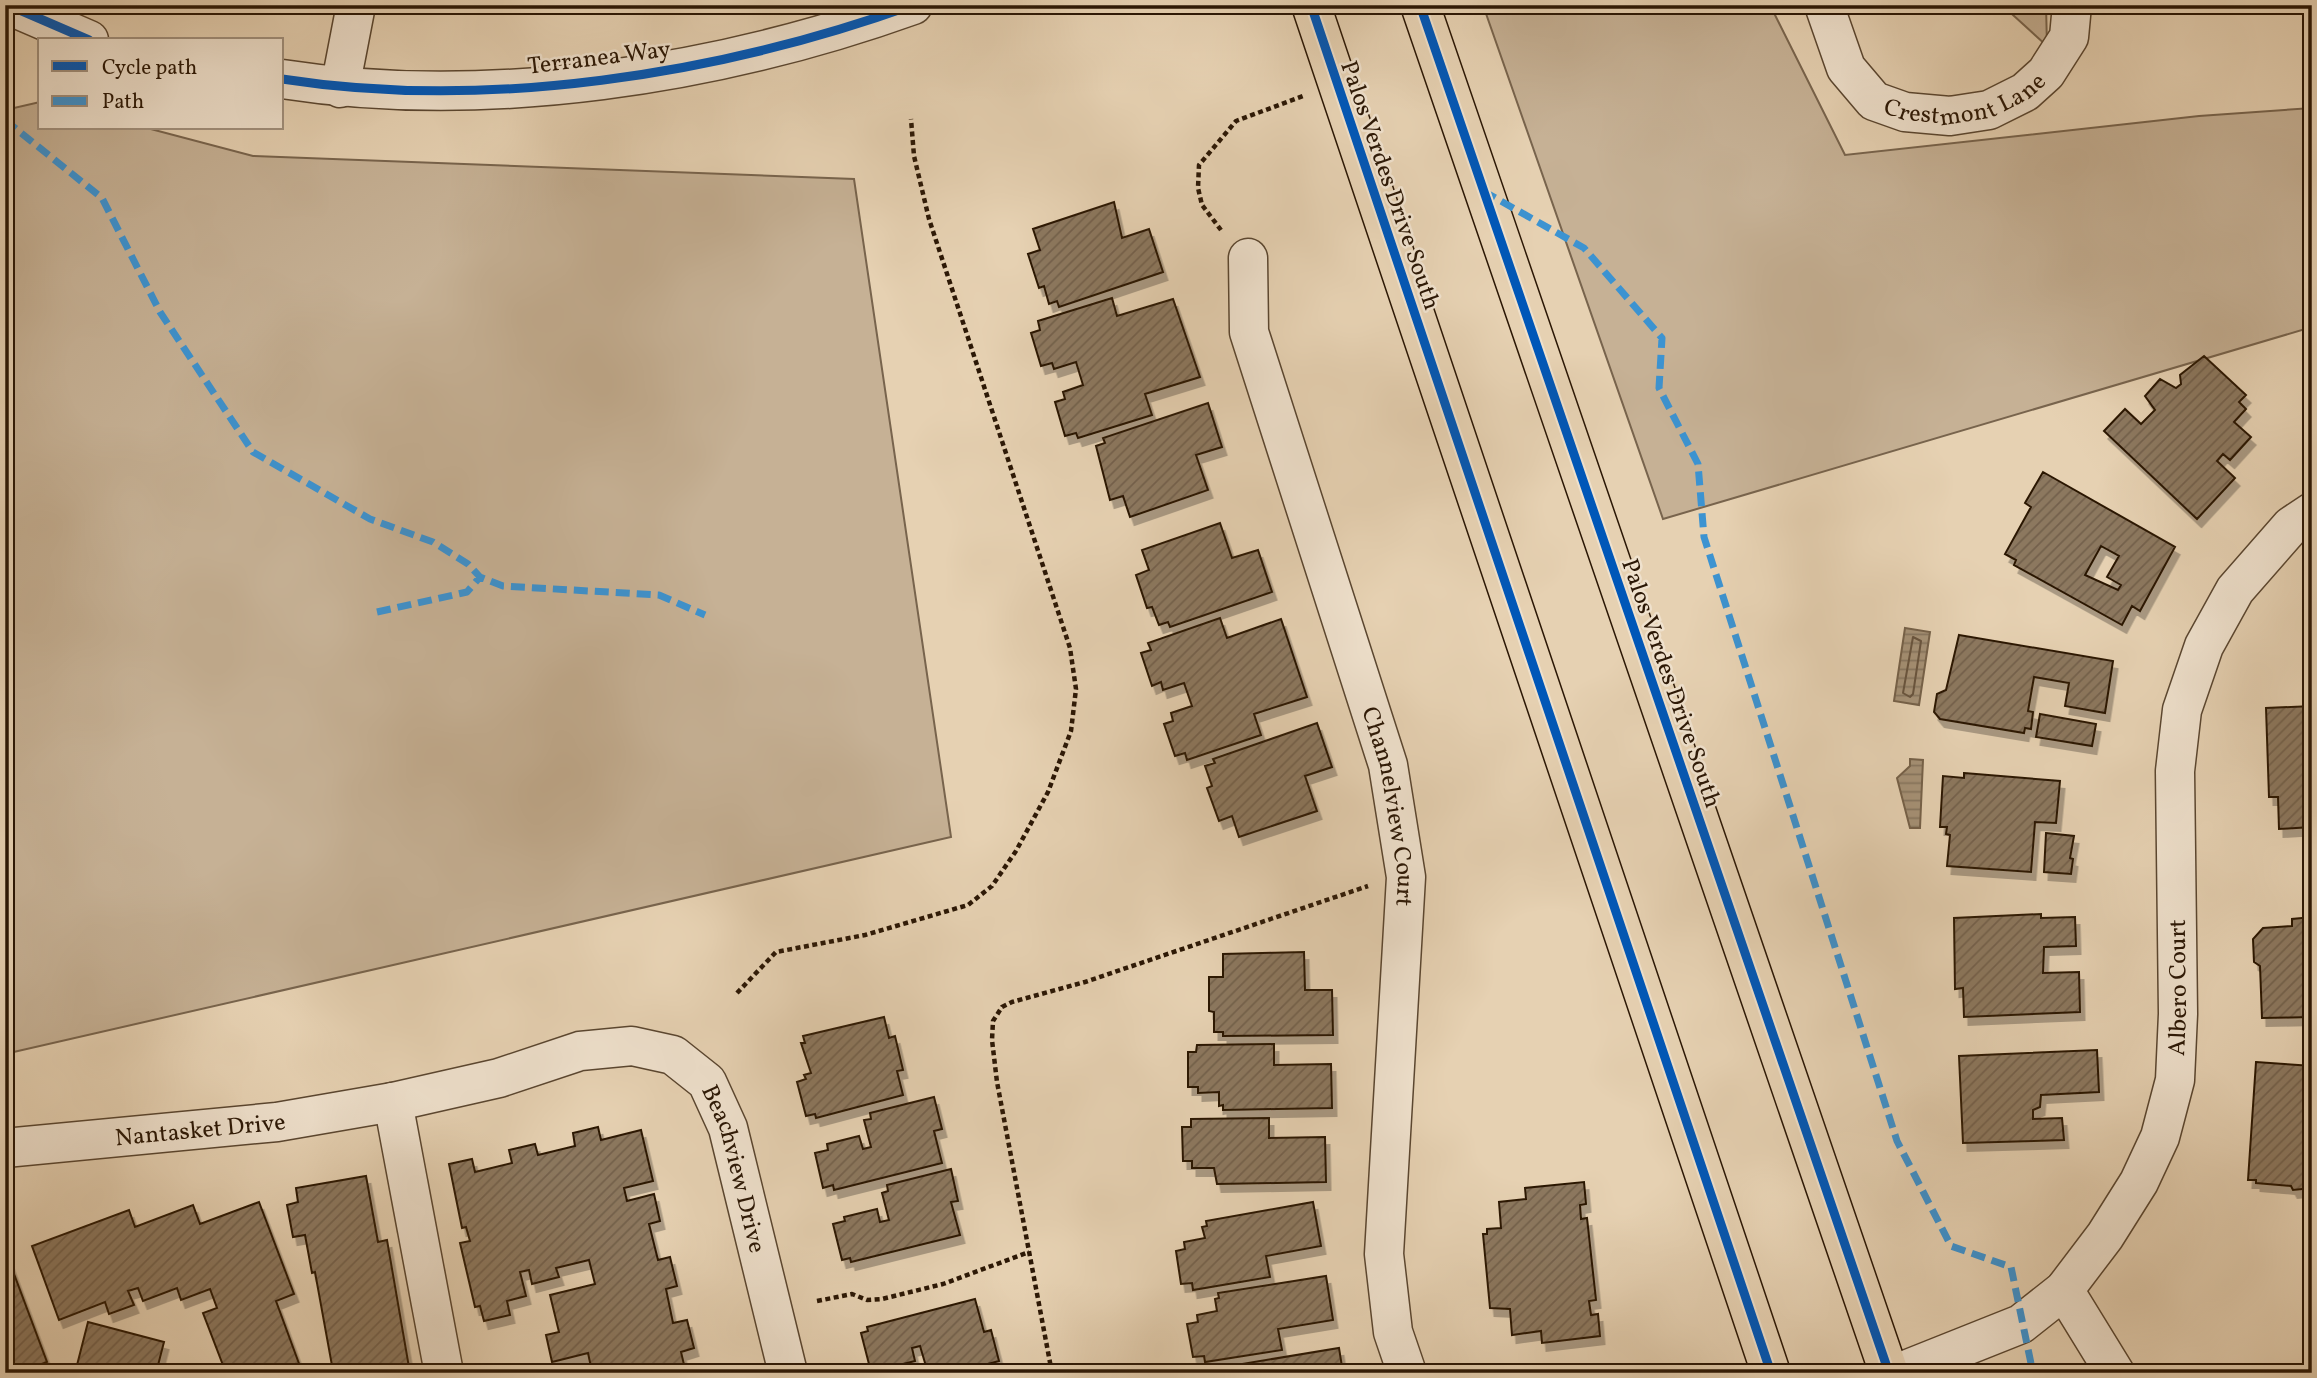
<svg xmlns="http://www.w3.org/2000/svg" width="2317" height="1378" font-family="Vollkorn,serif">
<defs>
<pattern id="water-rules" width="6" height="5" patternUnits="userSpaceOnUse" patternTransform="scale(1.75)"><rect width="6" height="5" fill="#a69277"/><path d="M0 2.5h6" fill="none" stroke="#877660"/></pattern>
<pattern id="building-hatch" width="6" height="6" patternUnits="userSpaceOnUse" patternTransform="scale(1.75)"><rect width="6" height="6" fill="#8c785f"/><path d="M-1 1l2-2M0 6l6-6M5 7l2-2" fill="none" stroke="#73614c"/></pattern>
<filter id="shadow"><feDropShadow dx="4.5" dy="8" stdDeviation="0" flood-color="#0004"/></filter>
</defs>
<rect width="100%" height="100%" fill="#e6d1b2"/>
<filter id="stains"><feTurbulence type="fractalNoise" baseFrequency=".00286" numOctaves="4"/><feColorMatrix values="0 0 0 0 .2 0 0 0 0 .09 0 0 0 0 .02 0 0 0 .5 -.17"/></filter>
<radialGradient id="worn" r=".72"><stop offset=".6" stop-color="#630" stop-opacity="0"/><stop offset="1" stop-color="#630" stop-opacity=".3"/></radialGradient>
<path fill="#c6b195" stroke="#78644d" stroke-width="2" d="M1483 5H1770L1845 155 2199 116 2312 108V327L1663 519Z
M2002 5H2046L2047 46Z
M40 102V128H147L253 156 854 179 951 837 5 1054V110Z"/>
<path fill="url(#water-rules)" stroke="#756149" stroke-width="2" d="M1905 628 1930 632 1919 705 1894 701Z
M1910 759 1923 760 1920 828H1910L1897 778 1910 766Z"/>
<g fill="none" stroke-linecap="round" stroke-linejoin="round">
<path stroke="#68543e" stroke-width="2" d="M1913 637 1921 641 1913 694 1910 697 1903 693Z"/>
</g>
<path fill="url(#building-hatch)" stroke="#2b1705" stroke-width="2" fill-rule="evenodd" filter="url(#shadow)" d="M1114 202 1122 238 1149 229 1163 272 1059 307 1057 301 1049 304 1044 286 1039 288 1028 254 1040 250 1033 229Z
M1112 298 1117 316 1173 299 1200 377 1145 394 1152 415 1078 438 1076 433 1065 436 1055 402 1065 399 1063 392 1083 385 1076 362 1054 369 1052 363 1041 366 1031 333 1040 330 1038 321Z
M2204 356 2246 395 2239 402 2246 409 2234 422 2251 437 2230 460 2223 454 2217 461 2235 478 2197 519 2104 431 2125 409 2141 424 2155 410 2145 396 2160 379 2176 388 2181 384 2180 375Z
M1208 403 1222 447 1196 455 1208 490 1130 517 1123 496 1110 500 1096 446 1105 443 1103 438Z
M2043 472 2175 547 2140 611 2132 606 2122 625 2014 565 2016 560 2005 554 2031 507 2025 503ZM2101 546 2119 556 2107 577 2121 585 2118 590 2085 575Z
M1220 523 1232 558 1258 550 1272 592 1170 627 1168 622 1159 625 1152 607 1147 608 1136 575 1149 570 1142 550Z
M1220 618 1227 638 1281 619 1307 697 1254 714 1261 735 1187 760 1185 753 1175 756 1164 724 1173 721 1171 713 1192 706 1184 683 1163 690 1161 682 1152 686 1141 653 1151 650 1148 643Z
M1959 635 2113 661 2105 713 2065 706 2069 683 2034 677 2028 711 2033 712 2031 729 2025 728 2024 733 1940 719 1934 712 1937 694 1946 690Z
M2312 706V827L2279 829 2278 797H2269L2266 708Z
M2040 714 2096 724 2092 746 2036 737Z
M1317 723 1332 767 1305 776 1317 811 1239 837 1232 816 1219 821 1207 788 1212 786 1205 766 1215 763 1213 759Z
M1964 773 2060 781 2056 823 2035 822 2031 872 1947 866 1950 835 1946 834 1947 827H1940L1943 776 1964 778Z
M2046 833 2074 836 2070 858 2073 859 2071 874 2044 872Z
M2041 914V918L2075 917 2076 946 2044 947 2043 973 2079 972 2080 1012 1964 1017 1963 988 1955 989 1954 918Z
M2312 917V1017L2262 1018 2260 966 2254 962 2253 939 2263 928 2292 926V919Z
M1304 952 1305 990H1332L1333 1035 1223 1036V1032H1214V1012L1209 1011V977H1223V954Z
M884 1017 889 1038 895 1036 903 1070 897 1071 903 1095 816 1118 815 1114 806 1116 797 1082 806 1079 804 1075 811 1073 801 1043H805L803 1036Z
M1274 1044V1065L1331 1064 1332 1108 1223 1110V1105L1219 1106V1092L1198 1093V1087H1188V1052H1196L1197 1045Z
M2097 1050 2099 1092 2041 1095 2040 1107 2033 1110V1119L2062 1118 2064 1140 1963 1143 1959 1056Z
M2256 1062 2312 1066V1188L2293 1190 2291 1186 2256 1183V1180H2248Z
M934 1097 942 1129 934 1131 942 1163 834 1190 833 1185 823 1188 815 1153 828 1150 827 1144 859 1136 863 1149 871 1147 864 1120 871 1119 870 1113Z
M1269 1118V1138L1325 1137 1326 1182 1217 1184 1214 1168H1192V1161H1183L1182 1127H1191V1119Z
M598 1127 601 1140 641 1130 653 1181 624 1188 627 1201 654 1194 660 1221 649 1224 658 1260 670 1257 677 1286 666 1289 673 1323 687 1320 694 1348 681 1352 686 1373H566L591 1367 588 1353 552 1362 546 1335 559 1332 550 1295 595 1284 589 1260 556 1268 559 1277 532 1284 529 1270 520 1272 526 1296 507 1301 510 1315 484 1321 480 1306 475 1307 460 1243 470 1241 466 1227 462 1228 449 1164 472 1159 475 1172 512 1163 509 1150 535 1144 538 1155 575 1146 573 1133Z
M951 1169 958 1201 951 1202 960 1235 851 1262 850 1258 842 1260 833 1224 845 1221 844 1217 877 1209 880 1222 889 1220 882 1193 888 1191 887 1185Z
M366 1176 378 1242 387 1240 410 1373H322L333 1371 315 1272 312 1273 305 1235 293 1237 287 1205 298 1202 296 1188Z
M1584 1182 1586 1204 1580 1205 1581 1219 1587 1218 1596 1300 1589 1301 1591 1315 1598 1314 1600 1336 1542 1343 1541 1331 1512 1335 1510 1309 1490 1308 1483 1234H1487V1229L1501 1228 1499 1202 1526 1199 1525 1188Z
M259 1202 294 1294 276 1301 301 1369 293 1373H226L203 1313 217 1308 210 1289 181 1300 177 1288 143 1301 138 1288 128 1291 134 1305 109 1314 105 1302 59 1320 32 1246 129 1210 135 1227 193 1205 200 1224Z
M1313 1202 1321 1246 1266 1256 1270 1277 1193 1290 1192 1283 1181 1284 1176 1251 1185 1249 1184 1242 1205 1238 1202 1227 1207 1226 1206 1221Z
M5 1250 47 1362 18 1373H5Z
M1326 1276 1333 1320 1278 1329 1282 1350 1205 1362 1204 1356 1193 1357 1187 1324 1198 1322 1197 1315 1217 1311 1215 1299 1219 1298 1218 1293Z
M975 1299 984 1332 991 1330 999 1361 954 1373H928L920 1346 912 1348 915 1361 883 1369 882 1365 870 1368 861 1333 868 1331 867 1327Z
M88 1322 164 1342 156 1373H75Z
M1339 1348 1343 1373H1224L1231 1372 1230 1366Z"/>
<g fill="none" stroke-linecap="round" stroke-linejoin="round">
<defs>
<g id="minor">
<path d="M8 5 89 40"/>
<path id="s1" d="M1824 5 1846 68 1874 101 1905 112 1950 116 1989 110 2025 92 2046 73 2069 37 2072 5"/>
<path d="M282 79C488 111 718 75 913 5"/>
<path d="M340 88 356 5"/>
<path id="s2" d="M1248 258 1249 332 1388 765 1406 877 1384 1254 1393 1332 1407 1373"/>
<path d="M393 1102 444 1373"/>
<path id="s3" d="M5 1148 277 1122 393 1102 499 1078 580 1051 632 1046 673 1055 707 1082 728 1128 788 1373"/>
<path d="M2064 1290 2115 1373"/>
<path id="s4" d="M1898 1373 2021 1324 2064 1290 2105 1236 2139 1182 2160 1137 2175 1080 2178 1014 2175 771 2182 710 2204 646 2235 590 2291 526 2312 512"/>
</g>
<path id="major" d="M1311 5 1771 1373
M1420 5 1889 1373"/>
</defs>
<use href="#minor" stroke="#5a4630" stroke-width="41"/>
<use href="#major" stroke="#2b1705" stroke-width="41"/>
<path stroke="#2b1705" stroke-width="4.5" stroke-dasharray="5 3.5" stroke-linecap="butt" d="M1221 230 1202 205 1198 188 1199 165 1236 121 1303 96
M737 993 776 952 865 935 968 905 992 886 1016 851 1048 792 1071 731 1076 689 1070 648 929 219 914 156 911 119
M817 1301 852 1294 867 1300 882 1299 943 1284 1029 1252
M1052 1373 997 1082 992 1040 993 1021 1002 1007 1012 1002 1085 982 1368 886"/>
<use href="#minor" stroke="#efe1cd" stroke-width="38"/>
<use href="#major" stroke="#e6d1b2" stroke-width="38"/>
<path stroke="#3c93d1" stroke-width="7" stroke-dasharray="14 7" stroke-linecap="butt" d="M5 120 102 198 160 312 253 452 370 519 433 542 468 564 480 577 503 586 659 595 705 615
M1483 191 1584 248 1662 338 1659 388 1698 464 1704 537 1897 1141 1951 1246 2011 1267 2033 1373
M377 612 467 592 480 577"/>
<defs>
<path id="cycleway" d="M8 5 89 40
M1311 5 1771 1373
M1420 5 1889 1373
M282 79C488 111 718 75 913 5"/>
</defs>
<use href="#cycleway" stroke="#efe1cd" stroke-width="13"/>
<use href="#cycleway" stroke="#0057b8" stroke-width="9"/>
</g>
<g text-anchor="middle" stroke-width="5" stroke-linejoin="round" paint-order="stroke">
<g font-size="24" fill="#2b1705" stroke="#efe1cd">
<text transform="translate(599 57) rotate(-7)" y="8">Terranea Way</text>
<text dy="8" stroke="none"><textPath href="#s1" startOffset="206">Crestmont Lane</textPath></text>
<text transform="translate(1391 185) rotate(71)" y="8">Palos Verdes Drive South</text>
<text transform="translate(1672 683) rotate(71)" y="8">Palos Verdes Drive South</text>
<text dy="8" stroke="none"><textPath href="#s2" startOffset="570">Channelview Court</textPath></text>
<text dy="8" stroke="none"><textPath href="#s4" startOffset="520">Albero Court</textPath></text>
<text dy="8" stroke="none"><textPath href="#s3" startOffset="196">Nantasket Drive</textPath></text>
<text dy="8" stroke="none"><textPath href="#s3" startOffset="814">Beachview Drive</textPath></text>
</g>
</g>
<rect width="2317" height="1378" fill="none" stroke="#e6d1b2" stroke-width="28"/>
<rect x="7" y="7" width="2303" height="1364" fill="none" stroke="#2b1705" stroke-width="3.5"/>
<rect x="14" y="14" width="2289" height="1350" fill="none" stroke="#2b1705" stroke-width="2"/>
<rect x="38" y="38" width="245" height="91" fill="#efe1cd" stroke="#a1907d" stroke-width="2"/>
<rect x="52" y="61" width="35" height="10" fill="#0057b8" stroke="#a1907d" stroke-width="2"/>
<text x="102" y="74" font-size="21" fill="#2b1705">Cycle path</text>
<rect x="52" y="96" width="35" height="10" fill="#3c93d1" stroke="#a1907d" stroke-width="2"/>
<text x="102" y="108" font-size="21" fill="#2b1705">Path</text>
<rect width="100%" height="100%" filter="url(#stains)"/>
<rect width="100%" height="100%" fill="url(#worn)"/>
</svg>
